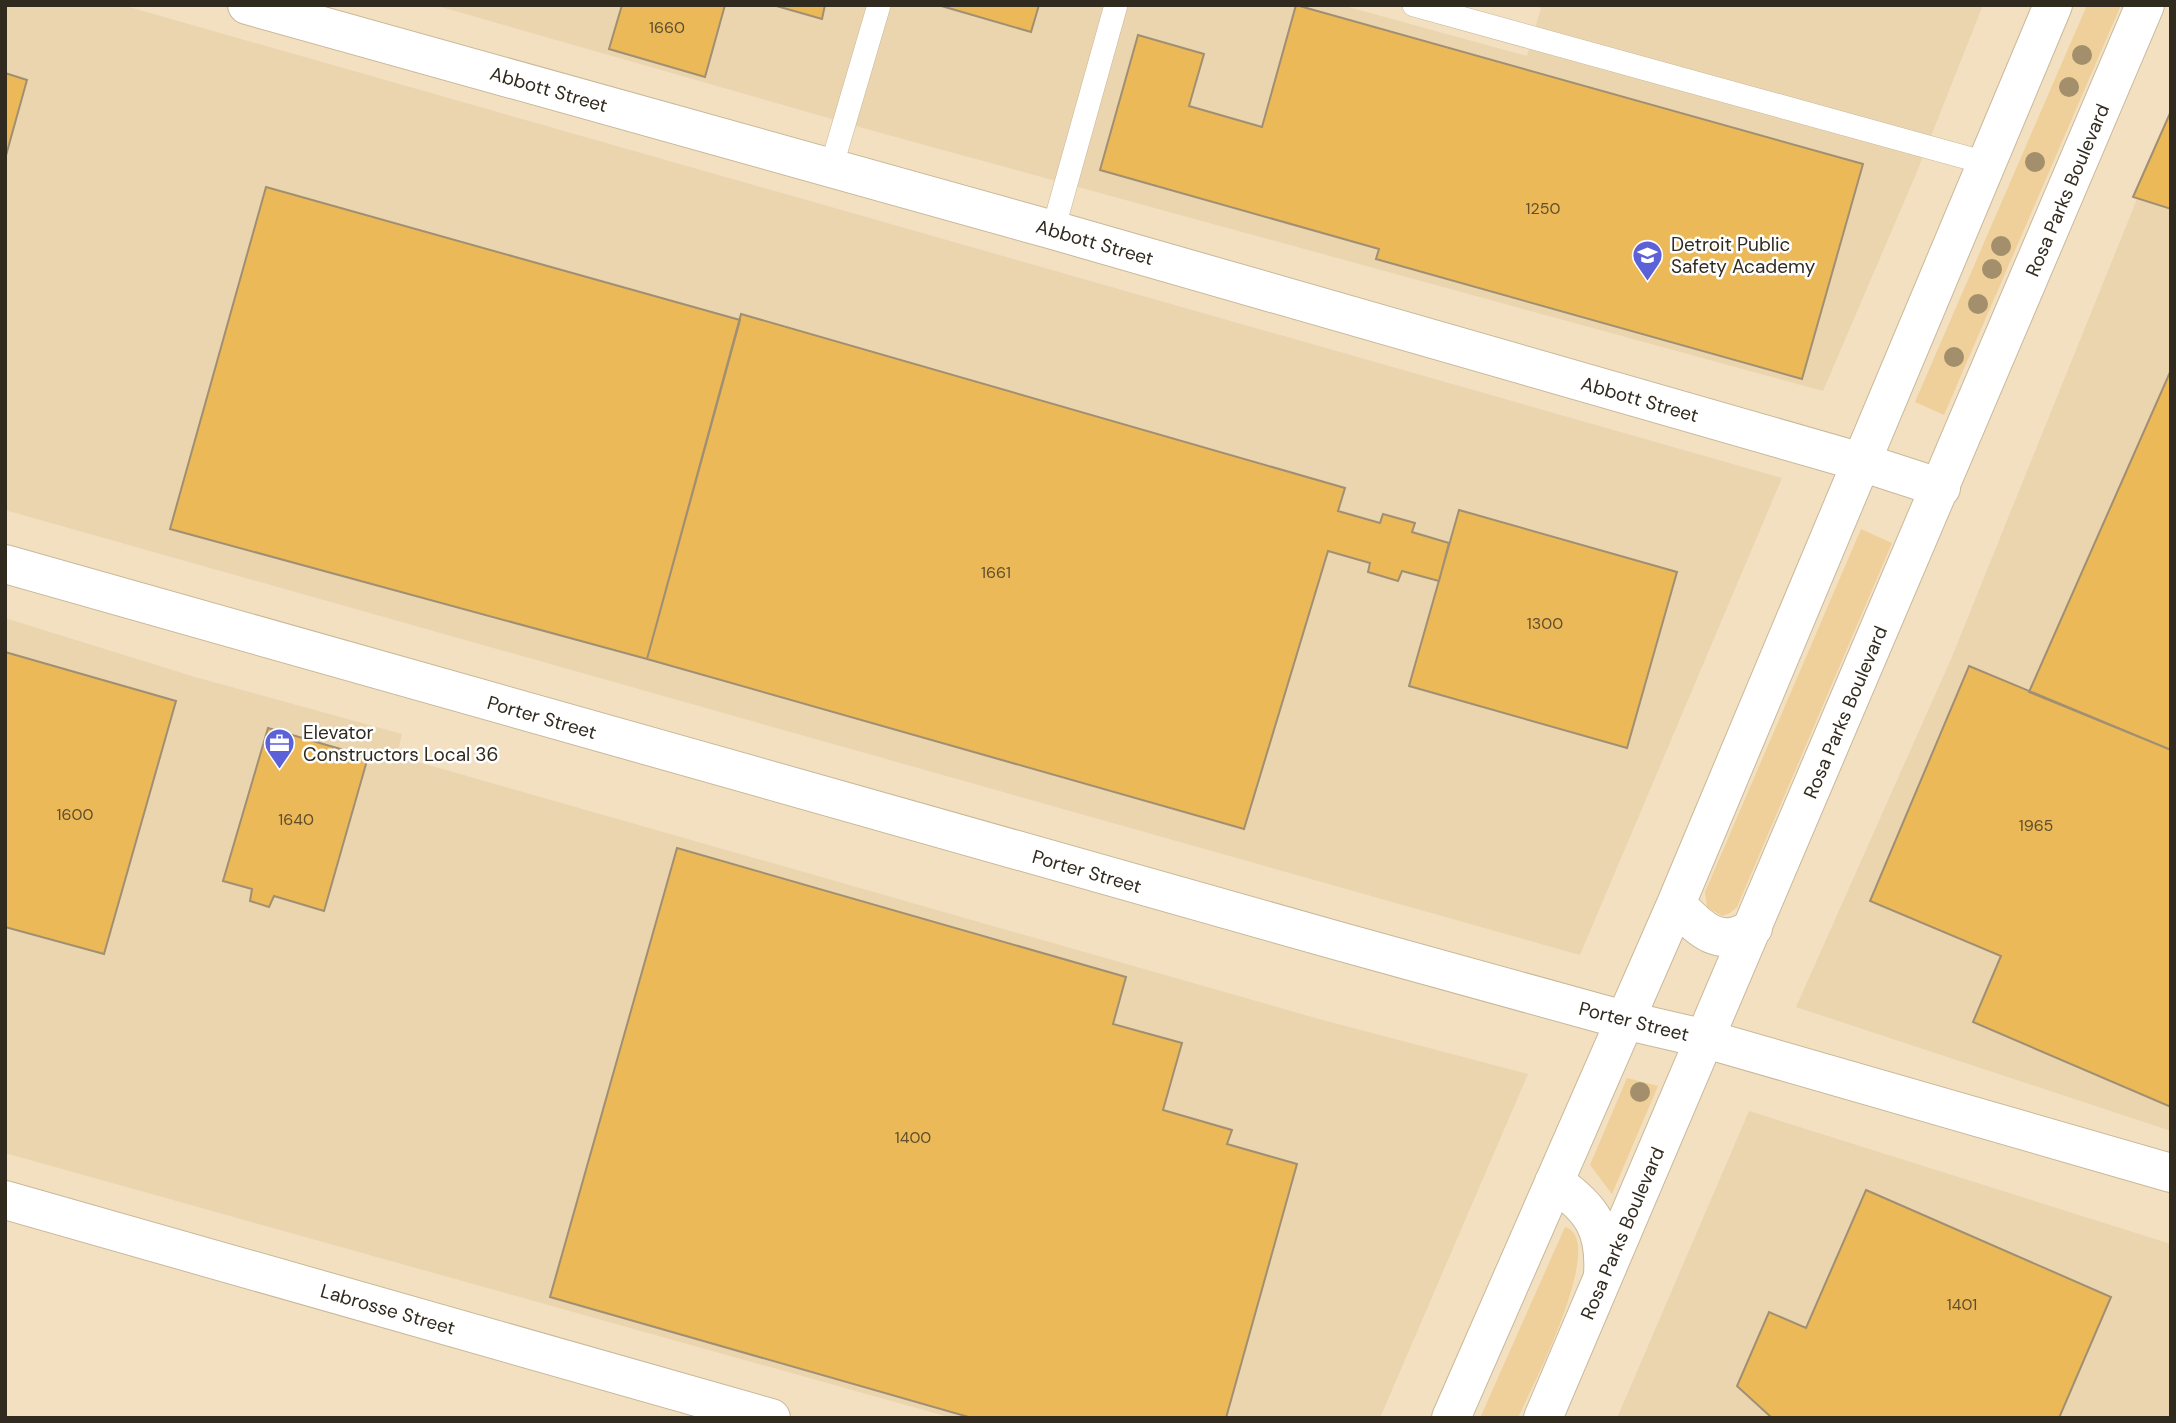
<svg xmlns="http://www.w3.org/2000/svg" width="2176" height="1423" font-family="'DM Sans',sans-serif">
<rect width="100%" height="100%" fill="#f2e0c1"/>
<path fill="#ebd5af" d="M5 5H122L1782 478 1580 955 5 510Z
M434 5H1341L1527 56 1541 8 1531 5H1983L1916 174 1823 391 888 135Z
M2171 115V1131L1796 1007 1951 659Z
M5 618 195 677 402 734 397 756 1319 1019 1528 1074 1380 1418H952L5 1153Z
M1749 1111 2171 1244V1418H1617Z"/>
<path fill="#efd09a" d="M2087 5H2121L1944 415 1915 402Z
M1861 529 1892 543 1737 907 1730 913 1722 916 1707 907 1705 892Z
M1627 1078 1658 1086 1612 1194 1590 1165Z
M1565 1227C1609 1239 1530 1391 1518 1418H1480Z"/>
<path fill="#ecb958" stroke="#a08f72" stroke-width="2" d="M622 5H725L705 77 609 49Z
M773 5H825L822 19Z
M938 5H1039L1031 32Z
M1296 5 1863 164 1802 379 1376 259 1379 249 1100 170 1138 35 1204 54 1189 106 1262 127Z
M5 73 27 80 5 159Z
M2171 111V209L2133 197Z
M266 187 740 320 647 659 170 529Z
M741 314 1345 488 1338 511 1380 523 1383 514 1415 523 1412 532 1449 543 1439 581 1402 571 1398 581 1368 572 1370 563 1328 551 1244 829 647 659Z
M2171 370V750L2029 692Z
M1459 510 1677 572 1627 748 1409 686Z
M5 652 176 701 104 954 5 927Z
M1969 666 2171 750V1107L1973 1022 2001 956 1870 901Z
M268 728 368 757 324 911 274 896 269 907 250 901 252 889 223 881Z
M677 848 1126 977 1113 1024 1182 1043 1163 1110 1232 1130 1227 1144 1297 1164 1226 1418H972L550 1297Z
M1866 1190 2111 1297 2059 1418H1772L1737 1386 1769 1312 1806 1328Z"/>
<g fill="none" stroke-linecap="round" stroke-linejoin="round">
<defs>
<path id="lane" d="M1414 5 1986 163
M831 168 879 5
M1053 230 1116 5"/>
<path id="street" d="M247 5 1053 230 1861 462 1941 488
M5 564 1342 942 1624 1020 1706 1039 2171 1173
M5 1200 771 1418"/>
<path id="secondary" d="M1676 904C1700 929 1719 950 1753 928
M1554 1182C1592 1208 1606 1229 1603 1275
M1451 1418 1676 904 2053 5
M1543 1418 2145 5"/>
</defs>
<use href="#lane" stroke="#c9b899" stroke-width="24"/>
<use href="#street" stroke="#c9b899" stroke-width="40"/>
<use href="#secondary" stroke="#c9b899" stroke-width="40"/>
<use href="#lane" stroke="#fff" stroke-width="23"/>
<use href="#street" stroke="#fff" stroke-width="38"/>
<use href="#secondary" stroke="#fff" stroke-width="38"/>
</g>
<g fill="#a38f6b">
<circle cx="2082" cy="55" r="10"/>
<circle cx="2069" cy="87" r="10"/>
<circle cx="2035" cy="162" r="10"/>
<circle cx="2001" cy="246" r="10"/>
<circle cx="1992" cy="269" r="10"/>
<circle cx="1978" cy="304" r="10"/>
<circle cx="1954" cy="357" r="10"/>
<circle cx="1640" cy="1092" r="10"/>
</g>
<defs>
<symbol id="school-pin" viewBox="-11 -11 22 30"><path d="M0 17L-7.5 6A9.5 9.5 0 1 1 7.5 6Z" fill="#5c61d8" stroke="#fff"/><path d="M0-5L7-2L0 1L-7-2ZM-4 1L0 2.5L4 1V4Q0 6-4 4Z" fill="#fff"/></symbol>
<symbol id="office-pin" viewBox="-11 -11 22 30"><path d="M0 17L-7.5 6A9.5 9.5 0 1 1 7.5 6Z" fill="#5c61d8" stroke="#fff"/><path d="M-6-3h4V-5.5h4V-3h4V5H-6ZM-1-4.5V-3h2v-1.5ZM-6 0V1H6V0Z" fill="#fff"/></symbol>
</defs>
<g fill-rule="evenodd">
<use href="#school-pin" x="1630" y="238" width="35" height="47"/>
<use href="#office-pin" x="262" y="726" width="35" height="47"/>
</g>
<g text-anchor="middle" stroke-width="5" stroke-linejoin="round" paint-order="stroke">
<g font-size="16" fill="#604e2c">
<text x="667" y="33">1660</text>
<text x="1543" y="214">1250</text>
<text x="996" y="578">1661</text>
<text x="1545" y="629">1300</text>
<text x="75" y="820">1600</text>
<text x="296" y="825">1640</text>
<text x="2036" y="831">1965</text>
<text x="913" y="1143">1400</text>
<text x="1962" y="1310">1401</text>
</g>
<g font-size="19" fill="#312a1e" stroke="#fff">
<text transform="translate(549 89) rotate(16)" y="7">Abbott Street</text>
<text transform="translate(2067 190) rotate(-67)" y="7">Rosa Parks Boulevard</text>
<text transform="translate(1095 242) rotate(16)" y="7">Abbott Street</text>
<text transform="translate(1640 399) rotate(16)" y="7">Abbott Street</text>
<text transform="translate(1845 712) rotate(-67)" y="7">Rosa Parks Boulevard</text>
<text transform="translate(542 717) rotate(16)" y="7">Porter Street</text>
<text transform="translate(1087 871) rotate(16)" y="7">Porter Street</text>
<text transform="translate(1634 1021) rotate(14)" y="7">Porter Street</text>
<text transform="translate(1622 1233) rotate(-67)" y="7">Rosa Parks Boulevard</text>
<text transform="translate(388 1309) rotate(16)" y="7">Labrosse Street</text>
</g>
<g font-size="19" fill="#312a1e" stroke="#fff" text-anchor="start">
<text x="1671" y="251">Detroit Public<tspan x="1671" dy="22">Safety Academy</tspan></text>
<text x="303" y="739">Elevator<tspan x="303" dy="22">Constructors Local 36</tspan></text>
</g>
</g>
<rect width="2176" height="1423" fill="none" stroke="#312a1e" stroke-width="14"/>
</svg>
